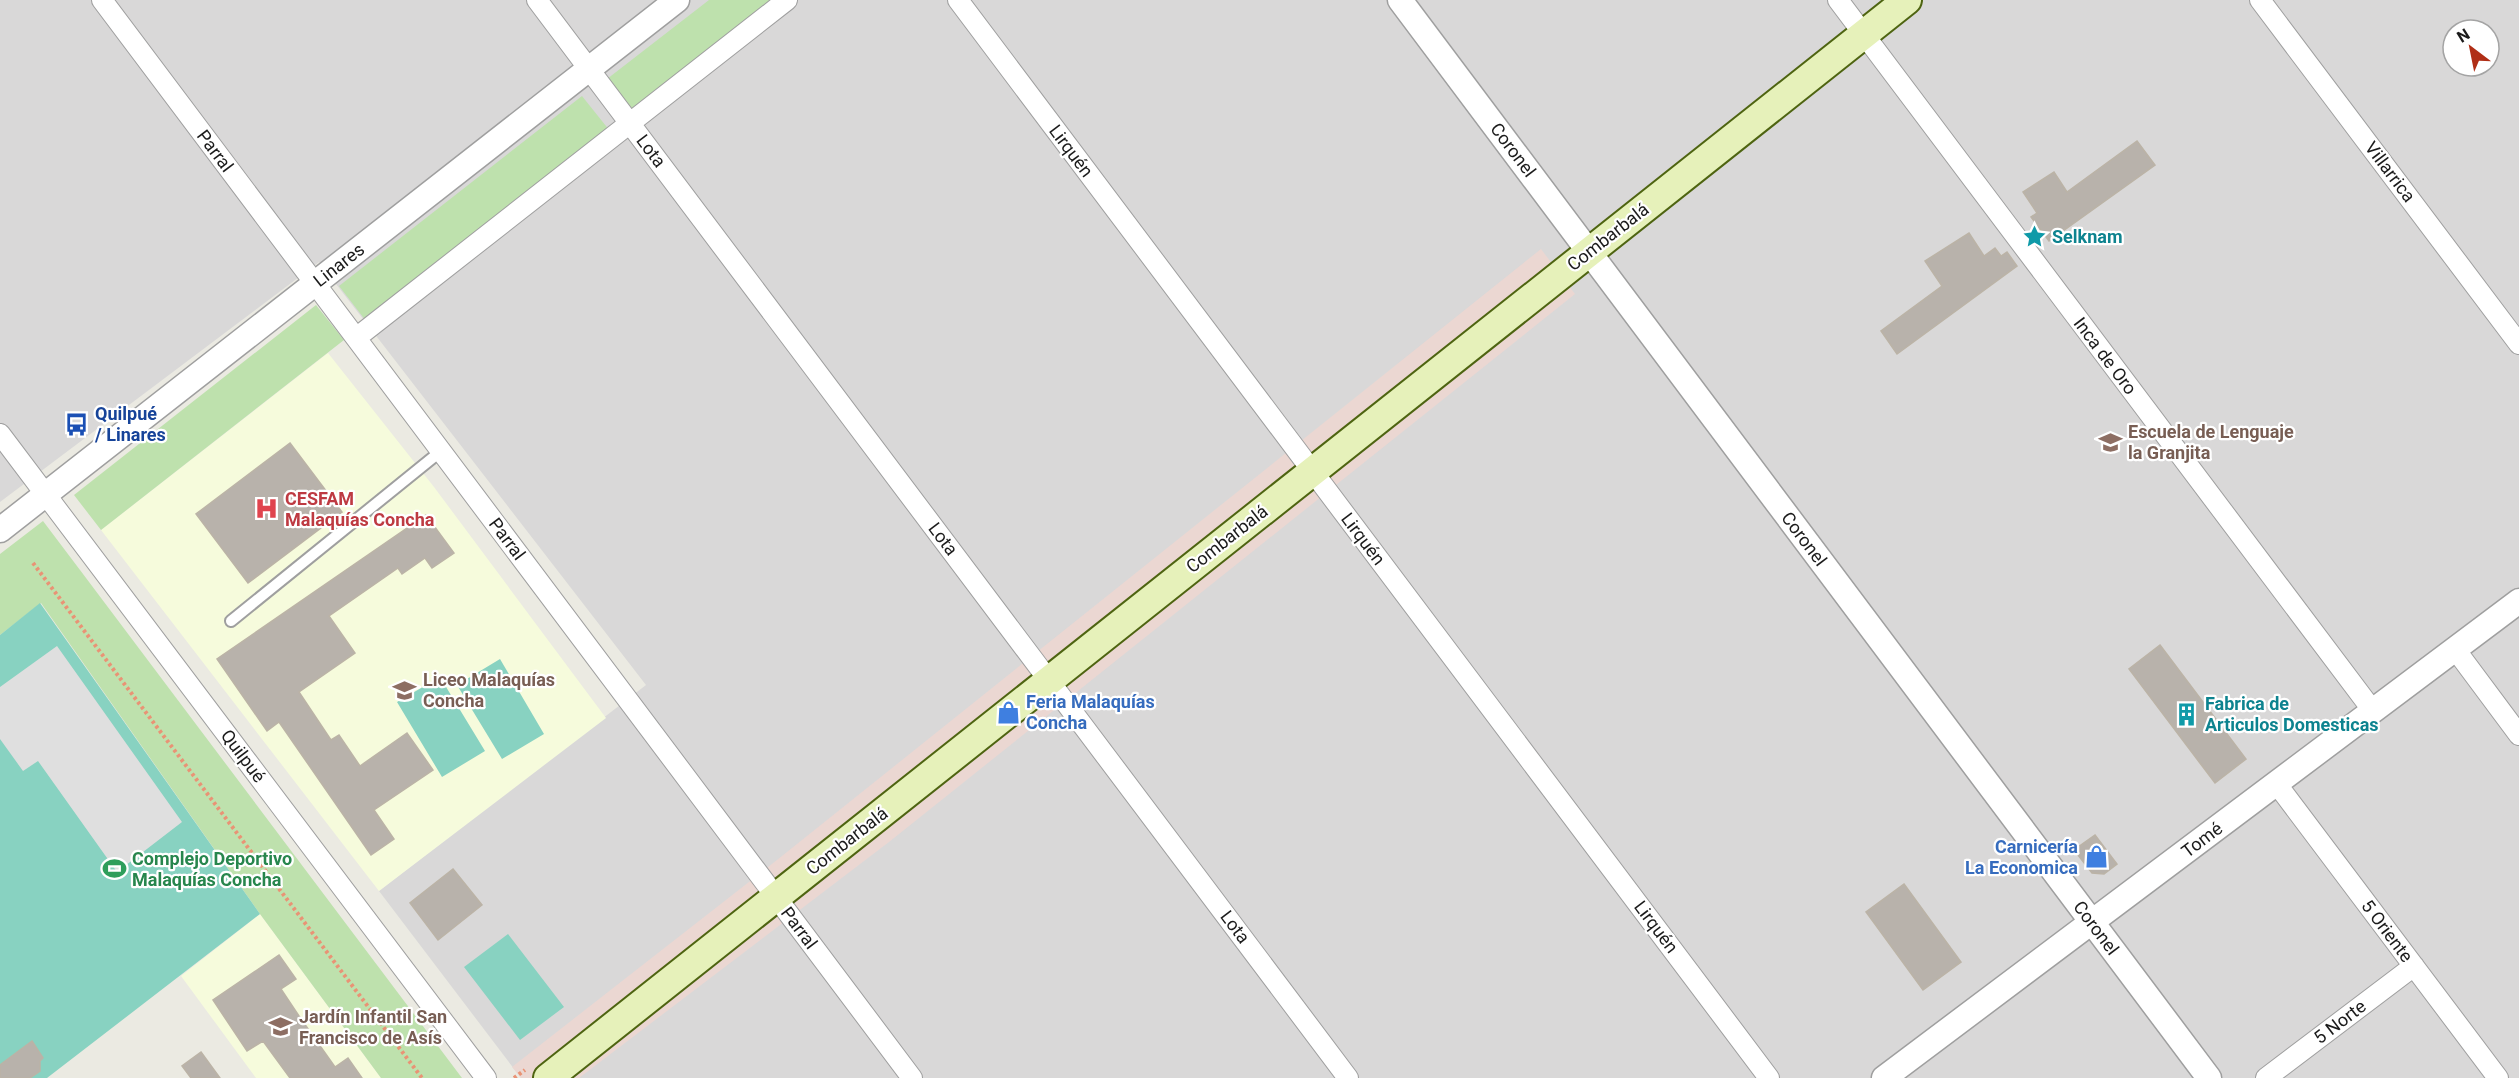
<svg xmlns="http://www.w3.org/2000/svg" width="2519" height="1078" font-family="Roboto,sans-serif">
<rect width="100%" height="100%" fill="#ebeae2"/>
<path fill="#d9d8d8" fill-rule="evenodd" d="M0 0H2519V1078H521L379 891 646 685 319 262 0 502ZM2453 30H2489V66H2453Z"/>
<path fill="#ebd7d2" d="M1541 249 1575 294 889 842 579 1078H521L512 1067 777 860Z"/>
<path fill="#f6fbdc" d="M328 353 434 487 606 718 379 891 101 530Z
M260 914 381 1078H256L181 976Z"/>
<path fill="#bee1ad" d="M709 0H781L635 114 607 79Z
M582 96 610 131 366 321 339 286Z
M316 305 344 340 101 530 74 495Z
M43 521 80 570 462 1078H381L260 914 41 603 0 635V554Z"/>
<path fill="#88d2c1" d="M40 603 260 914 47 1078H0V635Z
M500 659 544 734 502 759 457 685Z
M440 677 485 751 442 777 397 702Z
M508 934 564 1007 520 1040 464 967Z"/>
<path fill="#dfdfdf" d="M57 646 182 822 117 872 38 761 23 771 0 739V687Z"/>
<path fill="#b8b2ab" stroke="#bbb3a6" stroke-width="1.5" d="M2137 141 2155 165 2049 241 2031 217 2037 213 2023 192 2054 172 2067 192Z
M1969 233 1984 256 1995 248 2001 256 2007 252 2017 266 1897 354 1881 331 1942 286 1925 261Z
M290 443 342 512 248 583 196 514Z
M426 515 454 553 432 568 425 558 402 574 398 568 329 616 355 653 299 692 331 740 339 735 360 766 407 733 433 770 374 810 394 839 371 855 279 722 267 731 217 659Z
M2160 645 2246 759 2215 783 2129 669Z
M2095 835 2117 864 2104 874 2092 873 2074 850Z
M453 869 482 905 438 940 410 903Z
M1904 884 1961 962 1923 990 1866 912Z
M279 955 296 979 281 989 299 1016 335 1067 348 1058 362 1078H290L263 1041 247 1051 213 1000Z
M32 1041 43 1058 40 1061V1071L30 1078H0V1065Z
M201 1052 220 1078H191L182 1066Z"/>
<g fill="none" stroke-linecap="round" stroke-linejoin="round">
<defs>
<path id="service" d="M231 621 441 451"/>
<path id="minor" d="M102 0 912 1078
M537 0 1348 1078
M958 0 1769 1078
M1838 0 2373 711
M2260 0 2519 344
M356 338 787 0
M0 434 486 1078
M2455 649 2519 735
M2276 783 2498 1078
M2266 1078 2414 966"/>
<path id="tertiary" d="M1400 0 2209 1078
M0 530 677 0
M1884 1078 2519 601"/>
<path id="secondary" d="M548 1078 1907 0"/>
</defs>
<use href="#service" stroke="#9f9f9f" stroke-width="14"/>
<use href="#minor" stroke="#9f9f9f" stroke-width="22"/>
<use href="#tertiary" stroke="#9f9f9f" stroke-width="27"/>
<use href="#secondary" stroke="#4e6411" stroke-width="32"/>
<path stroke="#e99375" stroke-width="4" stroke-dasharray="3 3" stroke-linecap="butt" d="M33 563 422 1078
M514 1078 525 1070"/>
<use href="#service" stroke="#fff" stroke-width="10"/>
<use href="#minor" stroke="#fff" stroke-width="20"/>
<use href="#tertiary" stroke="#fff" stroke-width="24"/>
<use href="#secondary" stroke="#e6f1ba" stroke-width="28"/>
</g>
<defs>
<symbol id="sight-bare" viewBox="-9 -9 18 18"><path d="M0-6L1.8-2.2L6-1.7L2.9 1.2L3.7 5.4L0 3.3L-3.7 5.4L-2.9 1.2L-6-1.7L-1.8-2.2Z" fill="#0f9aa8" stroke="#fff" stroke-width="2.5" paint-order="stroke"/></symbol>
<symbol id="bus-bare" viewBox="-9 -9 18 18"><path d="M-5-6H5V4H4V6H2V4H-2V6H-4V4H-5ZM-3.5-4V0h7V-4ZM-3.5 1.2v1.5H-2V1.2ZM2 1.2v1.5H3.5V1.2Z" fill="#1a4fb4" stroke="#fff" stroke-width="2.5" paint-order="stroke"/></symbol>
<symbol id="school-bare" viewBox="-9 -9 18 18"><path d="M0-5L7-2L0 1L-7-2ZM-4 1L0 2.5L4 1V4Q0 6-4 4Z" fill="#8d6e63" stroke="#fff" stroke-width="2.5" paint-order="stroke"/></symbol>
<symbol id="hospital-bare" viewBox="-9 -9 18 18"><path d="M-5-5h3v3.5h4V-5h3V5h-3V1.5h-4V5h-3Z" fill="#e0444e" stroke="#fff" stroke-width="2.5" paint-order="stroke"/></symbol>
<symbol id="shop-bare" viewBox="-9 -9 18 18"><path d="M-5-2.5h2.3a2.7 3.5 0 0 1 5.4 0H5L5.5 6h-11ZM-1.5-2.5h3a1.5 2.3 0 0 0-3 0Z" fill="#3f7fe0" stroke="#fff" stroke-width="2.5" paint-order="stroke"/></symbol>
<symbol id="building-bare" viewBox="-9 -9 18 18"><path d="M-4-6H4V6H1V3H-1V6H-4ZM-2.5-4.3h1.7v1.8h-1.7ZM.8-4.3h1.7v1.8H.8ZM-2.5-1h1.7V.8h-1.7ZM.8-1h1.7V.8H.8Z" fill="#0f9aa8" stroke="#fff" stroke-width="2.5" paint-order="stroke"/></symbol>
<symbol id="stadium-bare" viewBox="-9 -9 18 18"><path d="M0-5a6.5 5 0 1 0 0 10a6.5 5 0 1 0 0-10ZM-3.5-1.8h7v3.6h-7Z" fill="#2e9e5b" stroke="#fff" stroke-width="2.5" paint-order="stroke"/></symbol>
</defs>
<g fill-rule="evenodd">
<use href="#sight-bare" x="2018" y="220" width="33" height="33"/>
<use href="#bus-bare" x="60" y="408" width="33" height="33"/>
<use href="#school-bare" x="2094" y="426" width="33" height="33"/>
<use href="#hospital-bare" x="250" y="492" width="33" height="33"/>
<use href="#school-bare" x="388" y="674" width="33" height="33"/>
<use href="#shop-bare" x="992" y="696" width="33" height="33"/>
<use href="#building-bare" x="2170" y="698" width="33" height="33"/>
<use href="#shop-bare" x="2080" y="840" width="33" height="33"/>
<use href="#stadium-bare" x="98" y="852" width="33" height="33"/>
<use href="#school-bare" x="264" y="1010" width="33" height="33"/>
</g>
<g text-anchor="middle" stroke-width="4.5" stroke-linejoin="round" paint-order="stroke">
<g font-size="18" fill="#1b1b1b" stroke="#fff">
<text transform="translate(1513 150) rotate(53)" y="6">Coronel</text>
<text transform="translate(215 151) rotate(53)" y="6">Parral</text>
<text transform="translate(651 151) rotate(53)" y="6">Lota</text>
<text transform="translate(1071 151) rotate(53)" y="6">Lirquén</text>
<text transform="translate(2390 172) rotate(53)" y="6">Villarrica</text>
<text transform="translate(1608 237) rotate(-38)" y="6">Combarbalá</text>
<text transform="translate(339 265) rotate(-38)" y="6">Linares</text>
<text transform="translate(2105 356) rotate(53)" y="6">Inca de Oro</text>
<text transform="translate(507 539) rotate(53)" y="6">Parral</text>
<text transform="translate(943 539) rotate(53)" y="6">Lota</text>
<text transform="translate(1227 539) rotate(-38)" y="6">Combarbalá</text>
<text transform="translate(1363 539) rotate(53)" y="6">Lirquén</text>
<text transform="translate(1804 539) rotate(53)" y="6">Coronel</text>
<text transform="translate(243 756) rotate(53)" y="6">Quilpué</text>
<text transform="translate(2202 840) rotate(-37)" y="6">Tomé</text>
<text transform="translate(847 841) rotate(-38)" y="6">Combarbalá</text>
<text transform="translate(1235 927) rotate(53)" y="6">Lota</text>
<text transform="translate(1656 927) rotate(53)" y="6">Lirquén</text>
<text transform="translate(799 928) rotate(53)" y="6">Parral</text>
<text transform="translate(2096 928) rotate(53)" y="6">Coronel</text>
<text transform="translate(2387 931) rotate(53)" y="6">5 Oriente</text>
<text transform="translate(2340 1022) rotate(-37)" y="6">5 Norte</text>
</g>
<g font-size="18" font-weight="bold" fill="#0d838f" stroke="#fff" text-anchor="start">
<text x="2052" y="243">Selknam</text>
<text x="2205" y="710">Fabrica de<tspan x="2205" dy="21">Articulos Domesticas</tspan></text>
</g>
<g font-size="18" font-weight="bold" fill="#164399" stroke="#fff" text-anchor="start">
<text x="95" y="420">Quilpué<tspan x="95" dy="21">/ Linares</tspan></text>
</g>
<g font-size="18" font-weight="bold" fill="#785e54" stroke="#fff" text-anchor="start">
<text x="2128" y="438">Escuela de Lenguaje<tspan x="2128" dy="21">la Granjita</tspan></text>
<text x="423" y="686">Liceo Malaquías<tspan x="423" dy="21">Concha</tspan></text>
<text x="299" y="1023">Jardín Infantil San<tspan x="299" dy="21">Francisco de Asís</tspan></text>
</g>
<g font-size="18" font-weight="bold" fill="#be3a42" stroke="#fff" text-anchor="start">
<text x="285" y="505">CESFAM<tspan x="285" dy="21">Malaquías Concha</tspan></text>
</g>
<g font-size="18" font-weight="bold" fill="#366cbe" stroke="#fff" text-anchor="start">
<text x="1026" y="708">Feria Malaquías<tspan x="1026" dy="21">Concha</tspan></text>
<text x="2078" y="853" text-anchor="end">Carnicería<tspan x="2078" dy="21">La Economica</tspan></text>
</g>
<g font-size="18" font-weight="bold" fill="#27864d" stroke="#fff" text-anchor="start">
<text x="132" y="865">Complejo Deportivo<tspan x="132" dy="21">Malaquías Concha</tspan></text>
</g>
</g>
<g transform="translate(2471 48) rotate(328)"><circle r="28" fill="#ffffff" stroke="#a4a4a4" stroke-width="1.5"/>
<path d="M0-4.5L10 22L0 15L-10 22Z" fill="#b02e16"/>
<text y="-9" font-size="16" font-weight="bold" text-anchor="middle" fill="#1b1b1b">N</text>
</g>
</svg>
